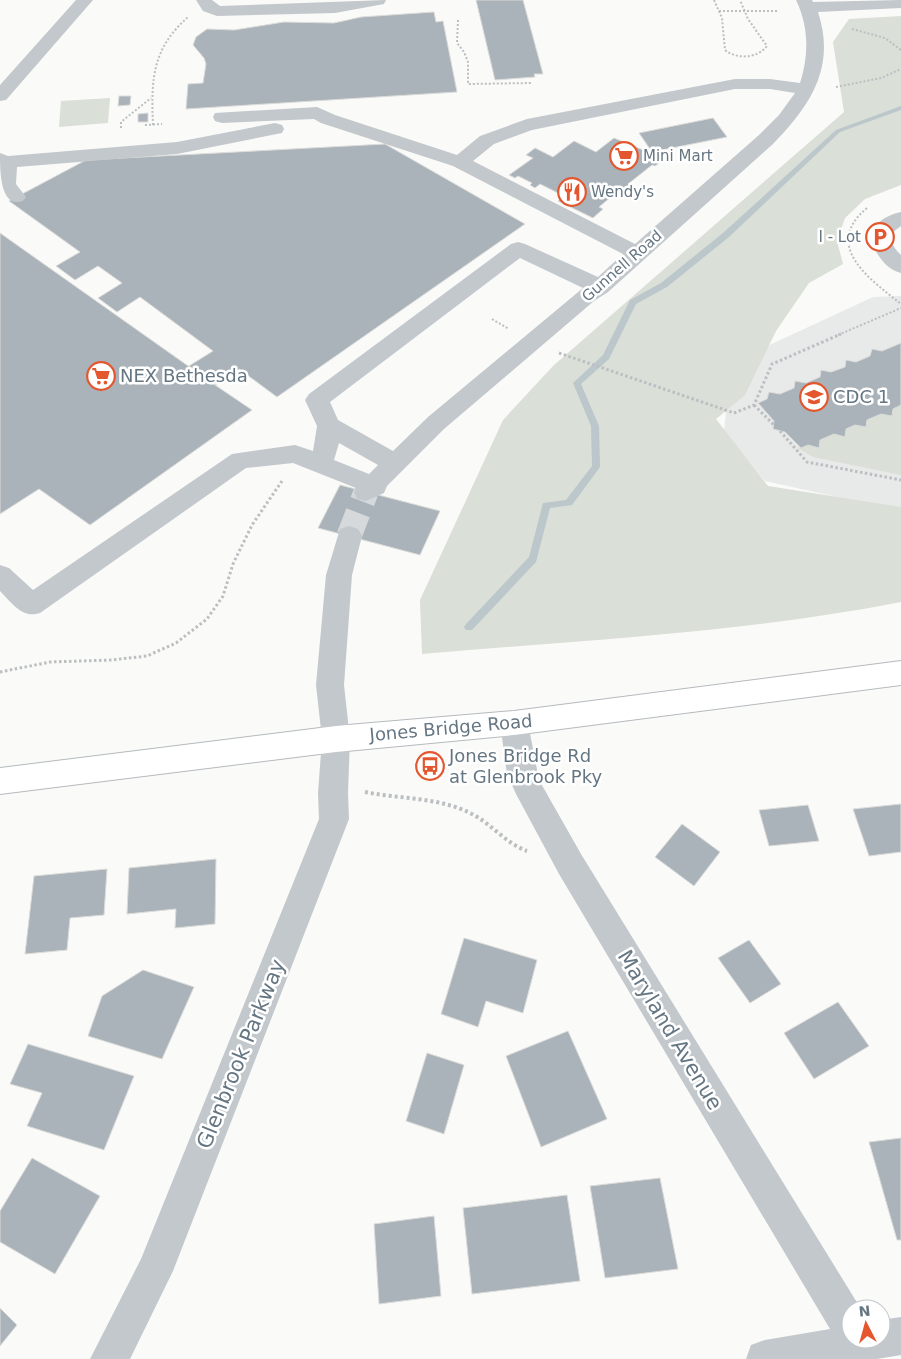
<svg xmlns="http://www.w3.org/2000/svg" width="901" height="1359" font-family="'DejaVu Sans',sans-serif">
<rect width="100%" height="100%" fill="#fafaf8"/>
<path fill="#e8e9e9" d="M901 296V511L765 481 724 431 731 363 873 297Z"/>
<path fill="#dadfd7" d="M901 16V185L865 199 845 218 837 241 843 264 809 283 776 331 745 395 716 419 768 486 901 507V602C743 633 581 640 422 654L420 600 503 420 553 366 844 112 833 42 849 19Z
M110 98 108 123 59 127 61 101Z
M901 405V475L813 457 798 448Z"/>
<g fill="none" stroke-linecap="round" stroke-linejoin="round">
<path fill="#bbc7cb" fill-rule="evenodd" d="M901 106V110L840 132 729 237 667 287 636 304 609 359 581 384 599 426 600 467 572 505 550 508 536 562 472 630H466L464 627 466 624 529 557 543 503 566 500 592 466 591 426 573 383 603 355 630 300 661 283 723 233 836 130Z"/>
</g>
<path fill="#aab3b9" stroke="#dcdcda" d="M476 0H523L543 74H534L535 77 495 80Z
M434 12 436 22 443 21 457 92 186 109 188 84 203 83 206 64 204 58 193 45 196 37 207 29 234 30 284 22 334 23 361 17Z
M119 96H131L130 105 118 106Z
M148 113V122H138V114Z
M713 118 727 137 652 152 639 133Z
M614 138 665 159 655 166 652 165 628 184 635 188 632 190 634 191 631 194H625L618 191 599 207 603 209 593 218 558 201 564 196 540 184 535 188 530 185 532 183 518 176 515 178 509 175 533 158 526 155 535 148 553 157 574 141 596 152Z
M385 144 525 224 277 397 239 369 215 385 189 366 213 351 140 297 117 312 98 298 122 283 98 266 75 280 56 266 80 252 9 201 86 160Z
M0 233 215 385 252 410 90 525 39 489 0 514Z
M901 343V405L893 409 892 416 881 414 867 420 866 427 855 425 846 429 845 437 834 434 820 440 819 448 808 445 801 448 785 432 773 429 774 421 758 403 767 399 769 392 780 394 794 388 795 381 806 383 820 377 821 370 831 372 845 367 846 360 856 362 870 356 872 349 882 351Z
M340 485 440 511 420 555 318 528Z
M901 804V852L869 856 853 809Z
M808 805 819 841 769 846 759 810Z
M682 824 720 852 694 886 655 857Z
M216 859 215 924 175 928 176 909 127 914 129 868Z
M107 869 104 915 70 918 67 950 25 954 34 876Z
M464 938 537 960 523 1013 486 1001 478 1027 441 1014Z
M749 940 781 984 750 1003 718 958Z
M143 970 194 987 162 1059 88 1036 102 996Z
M838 1002 869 1046 814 1079 784 1033Z
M568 1031 607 1119 541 1147 506 1056Z
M28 1044 134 1076 104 1150 27 1126 42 1093 10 1084Z
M427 1053 464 1065 444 1134 406 1121Z
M901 1138V1240H897L869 1142Z
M32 1158 100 1196 55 1274 0 1242V1211Z
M660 1178 678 1269 605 1278 590 1186Z
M567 1195 580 1281 472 1294 463 1208Z
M434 1216 441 1296 379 1304 374 1224Z
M0 1308 17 1325 0 1346Z"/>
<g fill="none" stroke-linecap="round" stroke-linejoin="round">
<path stroke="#d5d9db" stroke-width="25" stroke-dasharray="25 12" stroke-linecap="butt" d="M349 536 366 492"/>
<defs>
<path id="major" d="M901 661V685L514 735 336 752 0 794V768L336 726 514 711Z"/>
</defs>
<use href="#major" stroke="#b5babe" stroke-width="2"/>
<path stroke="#bbbfc2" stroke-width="2" stroke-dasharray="2 2" stroke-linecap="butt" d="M714 0 722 18 725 50C737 60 758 58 767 46L748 19 740 0
M719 11H777
M458 20 457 43 464 52 468 62V84L532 83
M852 29 885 38 901 50
M836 87 881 78 901 69
M145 125 162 124
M153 125C151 79 152 49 188 17
M121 128V122L151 98
M867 208C821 246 871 280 901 304
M492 319 509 329
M838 335 901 308"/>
<path stroke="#bbbfc2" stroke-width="3" stroke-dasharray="2.5 2.5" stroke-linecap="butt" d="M559 353 734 413 754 405 772 364 841 334
M754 405 774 425
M780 431 807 462 901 480
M0 672 50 662 111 660 147 656 176 643 207 619 223 596 233 564 252 525 282 481"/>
<path stroke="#bbbfc2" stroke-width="4" stroke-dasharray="3 3" stroke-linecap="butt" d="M365 792C399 799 438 797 470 813 491 823 505 843 527 851"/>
<path fill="#c3c8cc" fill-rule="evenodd" d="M76 0H93L6 100 0 101V85Z
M196 0H212L220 6 386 0 384 4 335 13 217 16 203 11Z
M796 0H812L813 2 901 0V8L818 12C836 67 811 105 773 144L608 292 594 301 444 429 387 486 384 493 366 501 357 499 354 492 356 488 293 463 246 468 40 613C22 619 12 603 0 591V565L9 568 33 590 232 454 295 445 313 451 317 426 305 400 309 394 511 244 518 242 525 244 598 277 623 254 453 166 321 123 314 119 222 123 215 121 213 117 215 113 317 107 335 115 457 155 480 136 527 119 735 79H770L800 83C809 55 809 27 796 0ZM735 89H770L795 93 779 115 759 135 635 244 473 161 494 144 532 130ZM520 258 583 288 428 417 393 451 338 420 330 402ZM339 443 378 465 369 474 334 460Z
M275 123 282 125 284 129 282 133 177 154 17 167 16 184 26 197 23 201C0 209 0 171 0 153L8 156 177 142Z
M901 212V226L893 232C889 242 894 248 901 255V273C890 270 883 263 877 253 863 231 879 217 901 212Z
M349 526 358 529 362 536 352 575 344 685 350 739 348 793 349 819 173 1271 130 1359H90L141 1259 319 819 318 793 322 739 316 685 326 575 340 529Z
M514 711 524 714 528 723 539 780 581 854 861 1309H851V1339H881V1320L901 1317V1355L877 1359H746L751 1345 765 1340 830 1329 559 874 516 794 507 774 500 723 504 714Z"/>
<use href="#major" fill="#fff" fill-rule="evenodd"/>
</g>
<defs>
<symbol id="supermarket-ring" viewBox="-11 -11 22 22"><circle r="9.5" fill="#fff" stroke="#e4572e" stroke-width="1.5"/><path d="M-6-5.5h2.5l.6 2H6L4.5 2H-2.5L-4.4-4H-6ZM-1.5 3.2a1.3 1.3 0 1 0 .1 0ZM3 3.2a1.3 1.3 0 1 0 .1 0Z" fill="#e4572e"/></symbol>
<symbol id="restaurant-ring" viewBox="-11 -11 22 22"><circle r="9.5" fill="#fff" stroke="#e4572e" stroke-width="1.5"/><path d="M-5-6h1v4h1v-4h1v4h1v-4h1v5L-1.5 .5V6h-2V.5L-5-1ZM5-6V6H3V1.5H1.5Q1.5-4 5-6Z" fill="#e4572e"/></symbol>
<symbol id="parking-ring" viewBox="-11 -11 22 22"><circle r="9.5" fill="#fff" stroke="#e4572e" stroke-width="1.5"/><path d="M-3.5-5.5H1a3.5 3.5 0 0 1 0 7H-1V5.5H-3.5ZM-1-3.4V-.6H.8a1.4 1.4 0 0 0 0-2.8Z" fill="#e4572e"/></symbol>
<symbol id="school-ring" viewBox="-11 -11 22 22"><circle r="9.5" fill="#fff" stroke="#e4572e" stroke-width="1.5"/><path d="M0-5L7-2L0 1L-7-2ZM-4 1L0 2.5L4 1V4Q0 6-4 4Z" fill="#e4572e"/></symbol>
<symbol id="bus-ring" viewBox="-11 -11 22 22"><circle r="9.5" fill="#fff" stroke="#e4572e" stroke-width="1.5"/><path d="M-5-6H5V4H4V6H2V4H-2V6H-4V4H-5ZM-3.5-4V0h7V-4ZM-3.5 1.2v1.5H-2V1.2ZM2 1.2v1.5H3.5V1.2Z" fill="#e4572e"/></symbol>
</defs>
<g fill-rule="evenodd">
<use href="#supermarket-ring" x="608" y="140" width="32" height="32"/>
<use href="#restaurant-ring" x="556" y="176" width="32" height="32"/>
<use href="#parking-ring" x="864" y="221" width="32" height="32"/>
<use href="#supermarket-ring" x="85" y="360" width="32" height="32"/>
<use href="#school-ring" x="798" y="381" width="32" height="32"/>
<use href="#bus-ring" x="414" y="750" width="32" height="32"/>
</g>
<g text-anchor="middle" stroke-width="5" stroke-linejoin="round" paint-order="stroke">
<g font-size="15" fill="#657683" stroke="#fff" text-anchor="start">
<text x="643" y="161">Mini Mart</text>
<text x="591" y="197">Wendy's</text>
<text x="861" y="242" text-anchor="end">I - Lot</text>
</g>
<g font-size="15" fill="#657683" stroke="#fff">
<text transform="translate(622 266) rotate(-41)" y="5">Gunnell Road</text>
</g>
<g font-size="18" fill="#657683" stroke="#fff" text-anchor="start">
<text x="120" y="382">NEX Bethesda</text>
<text x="833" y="403">CDC 1</text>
<text x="449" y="762">Jones Bridge Rd<tspan x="449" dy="21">at Glenbrook Pky</tspan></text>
</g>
<g font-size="18" fill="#657683" stroke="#fff">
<text transform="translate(451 728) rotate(-5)" y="6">Jones Bridge Road</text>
</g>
<g font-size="21" fill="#657683" stroke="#fff">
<text transform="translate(670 1030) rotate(59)" y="7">Maryland Avenue</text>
<text transform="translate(241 1054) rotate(-68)" y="7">Glenbrook Parkway</text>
</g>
</g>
<g transform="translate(866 1324) rotate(354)"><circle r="24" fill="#ffffff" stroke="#c1c8cd"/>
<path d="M0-4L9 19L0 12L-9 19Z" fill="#e4572e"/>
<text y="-8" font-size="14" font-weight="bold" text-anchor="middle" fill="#657683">N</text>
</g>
</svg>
